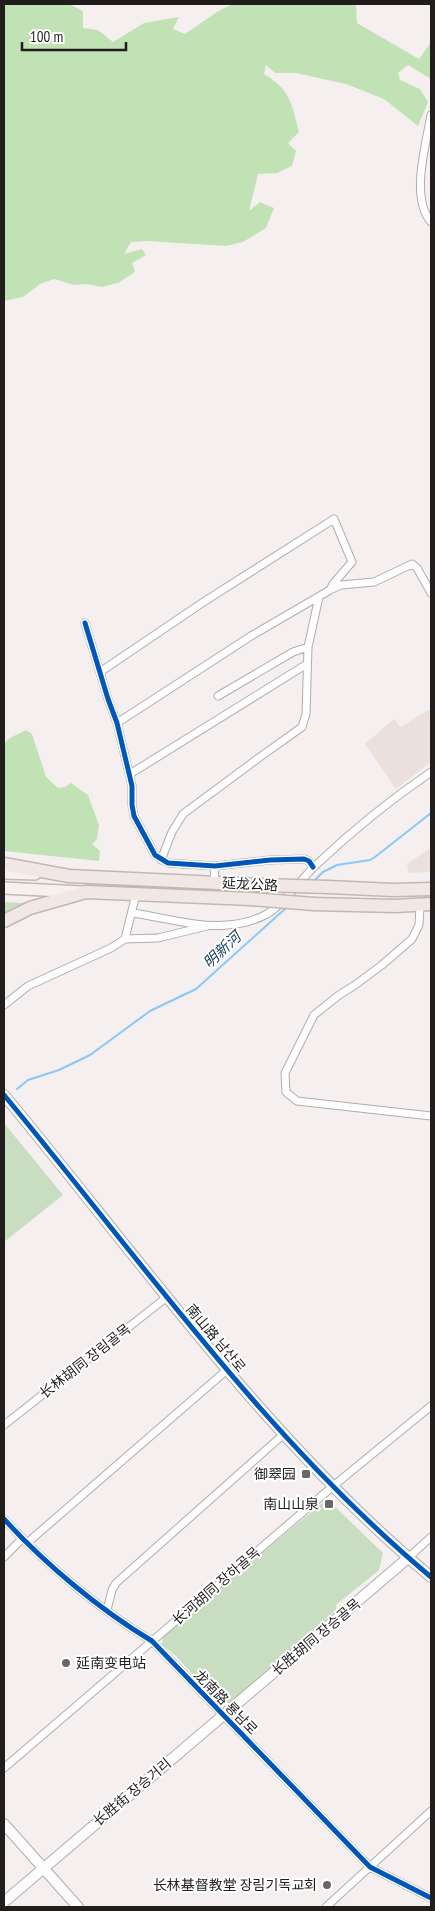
<svg xmlns="http://www.w3.org/2000/svg" width="435" height="1911" font-family="'PT Sans Narrow','Noto Sans SC','Noto Sans KR',sans-serif">
<rect width="100%" height="100%" fill="#f5f0ef"/>
<path fill="#ebe0dc" d="M429 710 431 714V762L396 789 365 744 394 719 400 727Z
M431 848V872L409 873 407 864Z"/>
<path fill="#c9ddc1" d="M4 902 27 903 4 915Z
M4 1123 63 1195 4 1242Z
M327 1499 383 1553 379 1570 336 1605V1610L231 1703 217 1702 176 1656 162 1645 163 1635Z"/>
<path fill="#c0e2b5" d="M4 4H69L83 11V28L98 30 113 42 144 23 179 17 173 29 185 34 220 10 233 4H356L357 23 419 59 431 42V79L408 65 398 73 400 80 420 89 428 102 418 126 384 99 346 84 296 73H275L266 65 264 74C290 89 292 104 299 132L288 143 296 151 292 166 277 173 258 174 249 211 260 202 274 208 266 228 243 242 226 246 146 241 131 242 124 254 142 249 146 255 132 263 135 272 118 283 102 287 86 284 74 285 54 279 40 284 23 297 4 301Z
M26 730 32 734 46 777 58 788 65 787 71 783 88 795 99 825 97 839 92 844 100 851 99 861 4 851V744L8 739Z"/>
<g fill="none" stroke-linecap="round" stroke-linejoin="round">
<path stroke="#8bc7f6" stroke-width="2" d="M313 882 323 872 337 865 370 860 375 857 431 813
M17 1089 28 1080 59 1070 90 1055 150 1011 196 989 286 908"/>
<defs>
<path id="street" d="M431 115C426 145 410 197 431 222
M85 623 108 699 117 723 132 786V805L134 816 155 855 168 863 215 866 270 860 304 859 309 861 313 867
M100 672 205 601 334 519 352 562 333 584 330 590
M218 696 293 652 308 647
M117 723 251 636 330 590 341 585 374 582 412 564 417 568 431 593
M130 774 307 664
M161 860 172 832 183 814 260 757 302 727 306 714 308 647 319 597
M214 882 215 866
M420 906 419 925 412 939 382 965 355 985 339 995 314 1015 285 1073 286 1092 297 1101 431 1116
M133 913C161 917 199 928 227 925 240 924 256 920 267 914 285 903 300 880 316 865 352 831 390 800 431 772
M125 939 136 894
M4 1005 28 986 111 948 125 939 158 938 207 926
M4 1425 167 1297
M4 1519C45 1564 100 1610 152 1641L370 1867 431 1898
M27 1543 228 1369
M4 1557 22 1539
M408 1558 431 1537
M107 1610 112 1590 116 1583 284 1434
M4 1768 332 1487 431 1406
M326 1907 431 1811"/>
<path id="secondary" d="M4 1095C141 1260 266 1439 431 1577
M4 1824 78 1907
M4 1902 408 1558"/>
<path id="primary" d="M4 873 35 874
M4 888 82 892"/>
<path id="highway" d="M4 864 69 876 262 885
M328 887 393 890 431 889
M314 904 395 906 431 904
M4 921 30 908 86 892 251 899"/>
</defs>
<use href="#street" stroke="#b1adac" stroke-width="9"/>
<use href="#secondary" stroke="#b1adac" stroke-width="12"/>
<use href="#primary" stroke="#c2b7b3" stroke-width="14"/>
<use href="#highway" stroke="#c2b7b3" stroke-width="15"/>
<use href="#street" stroke="#fefdfd" stroke-width="7"/>
<use href="#secondary" stroke="#fefdfd" stroke-width="10"/>
<use href="#primary" stroke="#f7f1ee" stroke-width="11"/>
<use href="#highway" stroke="#f1e8e5" stroke-width="12"/>
<defs>
<path id="highway-bridge" d="M262 885 328 887
M251 899 314 904"/>
</defs>
<use href="#highway-bridge" stroke="#c2b7b3" stroke-width="15" stroke-linecap="butt"/>
<use href="#highway-bridge" stroke="#f1e8e5" stroke-width="12"/>
<defs>
<path id="cycleway" d="M85 623 108 699 117 723 132 786V805L134 816 155 855 168 863 215 866 270 860 304 859 309 861 313 867
M4 1095C141 1260 266 1439 431 1577
M4 1519C45 1564 100 1610 152 1641L370 1867 431 1898"/>
</defs>
<use href="#cycleway" stroke="#fff" stroke-width="8"/>
<use href="#cycleway" stroke="#0057b8" stroke-width="5"/>
</g>
<g fill="#6b6766" stroke="#fff" stroke-width="2">
<rect x="301" y="1469" width="10" height="10" rx="2.5"/>
<rect x="324" y="1499" width="10" height="10" rx="2.5"/>
<circle cx="66" cy="1663" r="5"/>
<circle cx="327" cy="1885" r="5"/>
</g>
<g text-anchor="middle" stroke-width="4" stroke-linejoin="round" paint-order="stroke">
<g font-size="14" fill="#201d1c" stroke="#fff">
<text transform="translate(250 884) rotate(3)" y="5">延龙公路</text>
<text transform="translate(216 1338) rotate(50)" y="5">南山路 남산로</text>
<text transform="translate(85 1361) rotate(-38)" y="5">长林胡同 장림골목</text>
<text transform="translate(216 1586) rotate(-41)" y="5">长河胡同 장하골목</text>
<text transform="translate(316 1637) rotate(-40)" y="5">长胜胡同 장승골목</text>
<text transform="translate(226 1702) rotate(46)" y="5">龙南路 룡남로</text>
<text transform="translate(132 1792) rotate(-40)" y="5">长胜街 장승거리</text>
</g>
<g font-size="14" fill="#201d1c" stroke="#fff" text-anchor="end">
<text x="296" y="1479">御翠园</text>
<text x="319" y="1509">南山山泉</text>
<text x="76" y="1668" text-anchor="start">延南变电站</text>
<text x="317" y="1890">长林基督教堂 장림기독교회</text>
</g>
<g font-size="15" font-style="italic" fill="#1c425d" stroke="#fff">
<text transform="translate(222 950) rotate(-43)" y="5">明新河</text>
</g>
</g>
<rect width="435" height="1911" fill="none" stroke="#201d1c" stroke-width="10"/>
<path d="M22 42v8h104v-8" fill="none" stroke="#201d1c" stroke-width="2.5"/>
<text x="30" y="42" font-size="15" fill="#201d1c" stroke="#ffffff" stroke-width="4" paint-order="stroke">100 m</text>
</svg>
